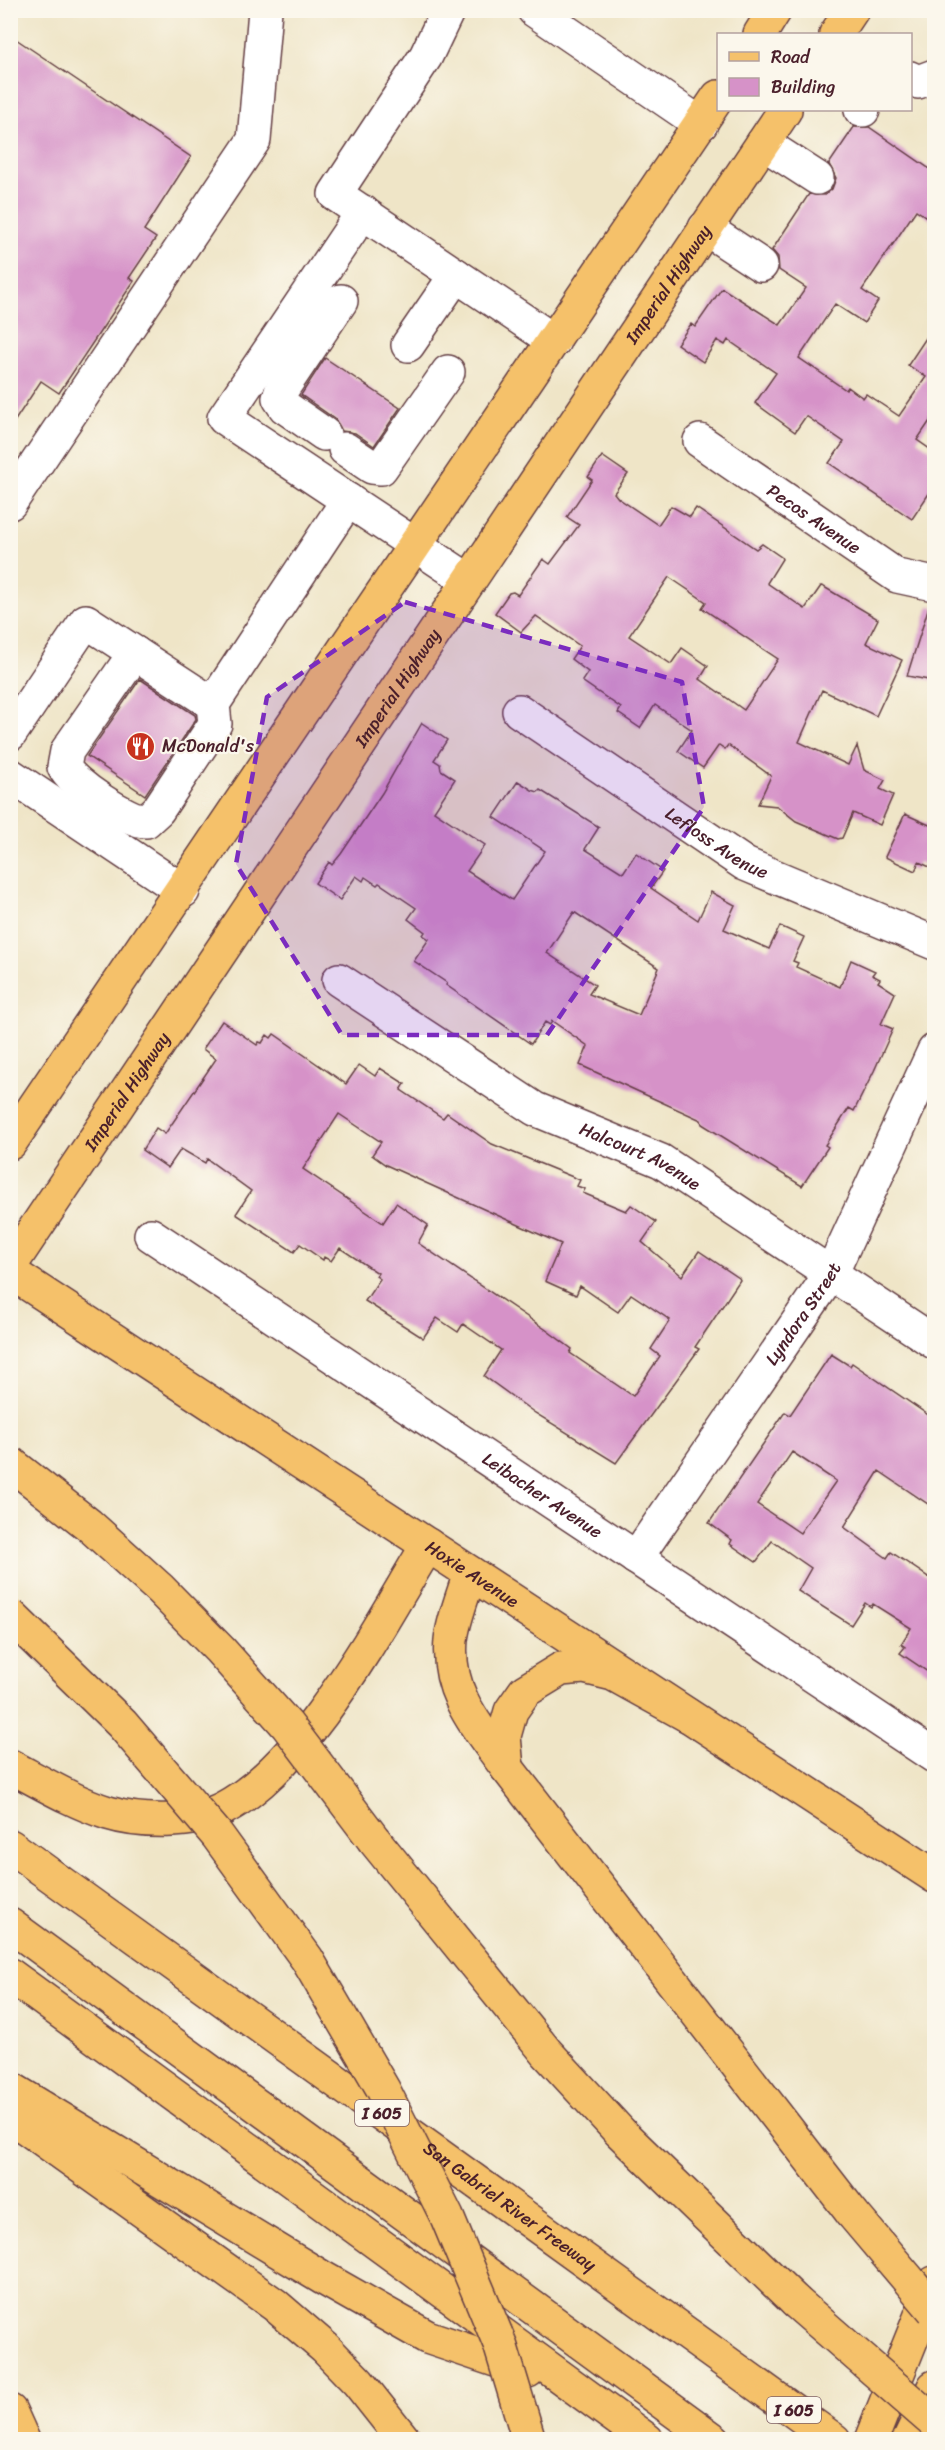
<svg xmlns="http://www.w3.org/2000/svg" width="945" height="2450" font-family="Sriracha,sans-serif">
<rect width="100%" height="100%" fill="#fbf7ec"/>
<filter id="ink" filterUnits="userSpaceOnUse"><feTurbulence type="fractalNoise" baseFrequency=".0167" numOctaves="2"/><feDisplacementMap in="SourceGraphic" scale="12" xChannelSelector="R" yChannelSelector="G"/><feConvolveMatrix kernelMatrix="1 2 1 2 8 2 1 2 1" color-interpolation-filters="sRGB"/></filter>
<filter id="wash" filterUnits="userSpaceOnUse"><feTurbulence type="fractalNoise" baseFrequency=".008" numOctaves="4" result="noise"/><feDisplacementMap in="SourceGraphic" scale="24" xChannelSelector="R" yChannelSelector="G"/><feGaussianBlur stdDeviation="1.35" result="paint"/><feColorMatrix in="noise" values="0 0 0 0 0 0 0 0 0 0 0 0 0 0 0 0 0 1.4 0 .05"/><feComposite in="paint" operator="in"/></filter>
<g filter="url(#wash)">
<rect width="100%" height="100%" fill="#efe5c7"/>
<g id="blocks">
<path fill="#d692c8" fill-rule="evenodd" d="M10 35 191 157 144 230 156 238 129 278 134 281 59 393 41 381 10 428Z
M854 127H869L934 172V222L916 210 862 290 878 301 864 323 835 304 799 358 846 390 848 387 863 398 866 394 899 416 926 377 908 365 934 326V415L917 440 934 452V486L912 519 829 463 844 442 806 416 795 432 755 403 776 373 728 340 725 345 717 340 703 362 677 344 691 324 695 327 722 288 780 325 806 288 779 270 778 257 772 250 809 194 825 195 832 189 836 178 829 164Z
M325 358 400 408 374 446 355 433 342 431 335 419 301 395Z
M602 456 628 474 614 493 618 498 658 525 671 506 690 517 696 508 756 549 762 544 781 557 782 559 767 583 805 609 821 586 824 587 878 619 866 643 902 660 876 716 822 690 799 742 848 765 857 746 864 770 885 780 880 789 893 795 880 825 853 813 842 838 838 839 796 821 777 806 758 804 771 776 728 745 725 749 719 745 703 768 678 751 692 730 655 705 640 728 618 713 621 708 582 681 588 672 571 659 580 646 536 616 521 632 495 613 509 593 513 592 518 595 543 559 550 564 579 525 567 517 592 480 588 477ZM669 577 706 602 702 608 778 659 744 710 700 679 708 666 682 648 671 664 629 636Z
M929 606 934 607V681L907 676Z
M140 679 195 715 196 719 145 795 87 756Z
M422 723 447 740 434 760 440 764 441 770 455 779 434 811 485 845 467 871 512 900 545 851 494 817 518 781 532 790 538 792 540 790 599 827 585 849 623 873 636 853 663 871 651 888 698 920 711 892 735 905 724 929 769 949 780 926 804 937 793 961 798 963 796 967 840 987 851 960 875 971 872 975 880 979 878 982 895 993 881 1024 893 1029 874 1071 854 1111 849 1108 825 1145 828 1147 802 1186 702 1124 701 1120 580 1065 588 1046 552 1021 550 1025 545 1022 531 1044 446 985 447 983 414 961 429 939 423 935 425 932 408 919 416 908 379 883 377 885 365 877 363 881 356 876 340 900 315 883 329 862 332 865 341 854 382 793ZM574 912 659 968 639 1015 589 994 595 985 547 953Z
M905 814 934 827V869L919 862 915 871 885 857Z
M222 1021 257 1045 259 1042 262 1043 267 1035 271 1038 274 1034 346 1084 359 1065 375 1076 380 1068 405 1084 401 1090 443 1118 447 1113 492 1144 580 1180 577 1186 585 1189 583 1193 626 1211 631 1205 656 1222 642 1242 682 1276 699 1251 739 1278 740 1280 695 1347 699 1349 616 1463 535 1413 484 1376 501 1350 463 1324 458 1332 437 1318 423 1338 365 1301 380 1279 376 1276 378 1273 340 1248 331 1261 324 1257 323 1260 300 1244 294 1252 236 1214 251 1191 207 1159 205 1163 181 1149 168 1168 142 1150 156 1128 165 1134 216 1059 203 1049ZM339 1114 381 1142 372 1155 386 1165 561 1244 545 1281 576 1295 580 1286 618 1312 631 1294 670 1320 651 1349 660 1356 633 1396 570 1353 572 1349 545 1329 418 1243 428 1225 396 1203 383 1223 303 1169Z
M831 1354 850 1366 852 1363 934 1419V1508L879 1471 844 1527 887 1558 891 1552 934 1581V1676L900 1653 905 1647 901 1644 911 1628 873 1604 871 1607 865 1603 851 1625 798 1591 811 1568 772 1541 756 1562 730 1544 732 1540 709 1523 785 1412 790 1415ZM792 1452 836 1481 800 1533 757 1504Z"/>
</g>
</g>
<g filter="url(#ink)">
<use href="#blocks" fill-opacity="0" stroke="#633d42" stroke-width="1.5"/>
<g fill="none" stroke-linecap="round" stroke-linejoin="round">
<defs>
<g id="minor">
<path d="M448 10 426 56 335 194 554 341"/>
<path d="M534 10 701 124"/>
<path d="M910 78 918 82 934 76"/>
<path d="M861 110H863"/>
<path d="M763 143 817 178"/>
<path d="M363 212 224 418 468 580"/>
<path d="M705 228 761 265"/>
<path d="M408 345 456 275"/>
<path d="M324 434 285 407 279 398 282 389 341 301"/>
<path id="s1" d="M700 441 897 576 934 584"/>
<path d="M345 449 372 467 381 468 448 372"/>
<path d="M10 503 254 140 265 10"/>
<path d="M135 653 67 751 64 767C72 784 128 821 146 821L158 810 215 724 213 704 348 500"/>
<path id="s2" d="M519 711 745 864 934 943"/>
<path d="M10 734 86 621 213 704"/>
<path d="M10 775 183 891"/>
<path id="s3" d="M339 980 535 1109 661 1161 934 1342"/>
<path id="s4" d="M151 1235 934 1756"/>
<path id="s5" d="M636 1558 832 1272 934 1051"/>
</g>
<g id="major">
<path d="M760 34 775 10"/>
<path d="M836 34 852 10"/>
<path d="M10 1143 718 97"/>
<path id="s6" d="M10 1266 785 110"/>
<path id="s7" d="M10 1272 934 1876"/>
</g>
<g id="highway">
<path d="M470 1573C464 1593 453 1620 451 1640 446 1694 478 1727 507 1768L852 2213"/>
<path d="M10 1766C42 1783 74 1802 108 1813 140 1823 195 1824 224 1808 308 1763 378 1626 428 1545"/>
<path d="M507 1768 504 1736 511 1711 525 1691 561 1669 584 1667 613 1674 687 1715"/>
<path d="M374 1840 547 2053 620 2132 796 2302"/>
<path id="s8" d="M10 1846 834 2440"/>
<path d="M10 1925 714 2440"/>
<path d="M10 1975 647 2440"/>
<path d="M10 2088 323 2278 427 2337 528 2371"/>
<path d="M10 2116 275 2305 325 2348 358 2382 404 2440"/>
<path d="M10 2411 23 2440"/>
<path d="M871 2440 934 2283"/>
<path d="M909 2440 934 2387"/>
</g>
</defs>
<use href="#minor" stroke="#633d42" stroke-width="36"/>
<use href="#major" stroke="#633d42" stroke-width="36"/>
<use href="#highway" stroke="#633d42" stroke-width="36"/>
<use href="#minor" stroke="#fff" stroke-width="33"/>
<use href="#major" stroke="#f5c16b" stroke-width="33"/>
<use href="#highway" stroke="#f5c16b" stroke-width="33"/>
<defs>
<path id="highway-bridge" d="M10 1463 89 1525 160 1589 220 1650 287 1725 374 1840
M10 1615 122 1724 217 1835 307 1959 383 2089 447 2217 500 2344 529 2440
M852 2213 934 2310
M796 2302 934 2422"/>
</defs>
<use href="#highway-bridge" stroke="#633d42" stroke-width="36" stroke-linecap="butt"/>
<use href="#highway-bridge" stroke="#f5c16b" stroke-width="33"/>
</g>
</g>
<path fill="#7b2cbf" fill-opacity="0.2" stroke="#7b2cbf" stroke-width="4.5" stroke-dasharray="12 8" stroke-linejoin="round" d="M405 602 682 682 704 807 547 1035H342L236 864 267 697Z"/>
<defs>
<symbol id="restaurant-disc" viewBox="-11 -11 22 22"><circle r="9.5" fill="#c8321e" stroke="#fbf7ec"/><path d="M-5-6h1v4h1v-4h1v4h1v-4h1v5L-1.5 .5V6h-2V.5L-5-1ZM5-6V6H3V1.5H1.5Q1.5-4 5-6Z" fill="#fff"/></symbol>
</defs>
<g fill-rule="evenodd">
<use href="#restaurant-disc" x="124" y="730" width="33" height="33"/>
</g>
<g text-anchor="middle" stroke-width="4.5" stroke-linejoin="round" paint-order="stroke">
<g fill="#fbf7ec" stroke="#7f6065" stroke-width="1.5">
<rect x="355" y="2100" width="54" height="26" rx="4.5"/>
<rect x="767" y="2397" width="54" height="26" rx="4.5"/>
</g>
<g font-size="16" font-weight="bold" fill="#4a1f2b">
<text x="382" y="2119">I 605</text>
<text x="794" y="2416">I 605</text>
</g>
<g font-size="18" fill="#4a1f2b" stroke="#fbf7ec">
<text dy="6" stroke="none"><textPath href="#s6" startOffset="1182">Imperial Highway</textPath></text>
<text dy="6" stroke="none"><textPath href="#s1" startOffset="138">Pecos Avenue</textPath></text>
<text dy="6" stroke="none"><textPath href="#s6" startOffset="696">Imperial Highway</textPath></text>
<text dy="6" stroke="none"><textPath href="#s2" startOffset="238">Lefloss Avenue</textPath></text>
<text dy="6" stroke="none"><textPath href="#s6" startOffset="210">Imperial Highway</textPath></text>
<text dy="6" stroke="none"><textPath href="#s3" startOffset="350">Halcourt Avenue</textPath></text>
<text dy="6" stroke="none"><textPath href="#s5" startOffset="296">Lyndora Street</textPath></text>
<text dy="6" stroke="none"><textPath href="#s4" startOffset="470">Leibacher Avenue</textPath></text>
<text dy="6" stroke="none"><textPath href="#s7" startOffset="552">Hoxie Avenue</textPath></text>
<text dy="6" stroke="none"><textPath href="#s8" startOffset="616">San Gabriel River Freeway</textPath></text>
</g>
<g font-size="18" fill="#4a1f2b" stroke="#fbf7ec" text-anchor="start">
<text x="162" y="752">McDonald's</text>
</g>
</g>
<rect width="945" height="2450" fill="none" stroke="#fbf7ec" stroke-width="36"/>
<rect x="717" y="33" width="195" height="78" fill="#fbf7ec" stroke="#b4a19f" stroke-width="1.5"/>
<rect x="729" y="52" width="30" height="9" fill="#f5c16b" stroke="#b4a19f" stroke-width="1.5"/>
<text x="771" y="63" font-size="18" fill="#4a1f2b">Road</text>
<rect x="729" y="78" width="30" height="18" fill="#d692c8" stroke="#b4a19f" stroke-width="1.5"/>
<text x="771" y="93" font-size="18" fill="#4a1f2b">Building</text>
</svg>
